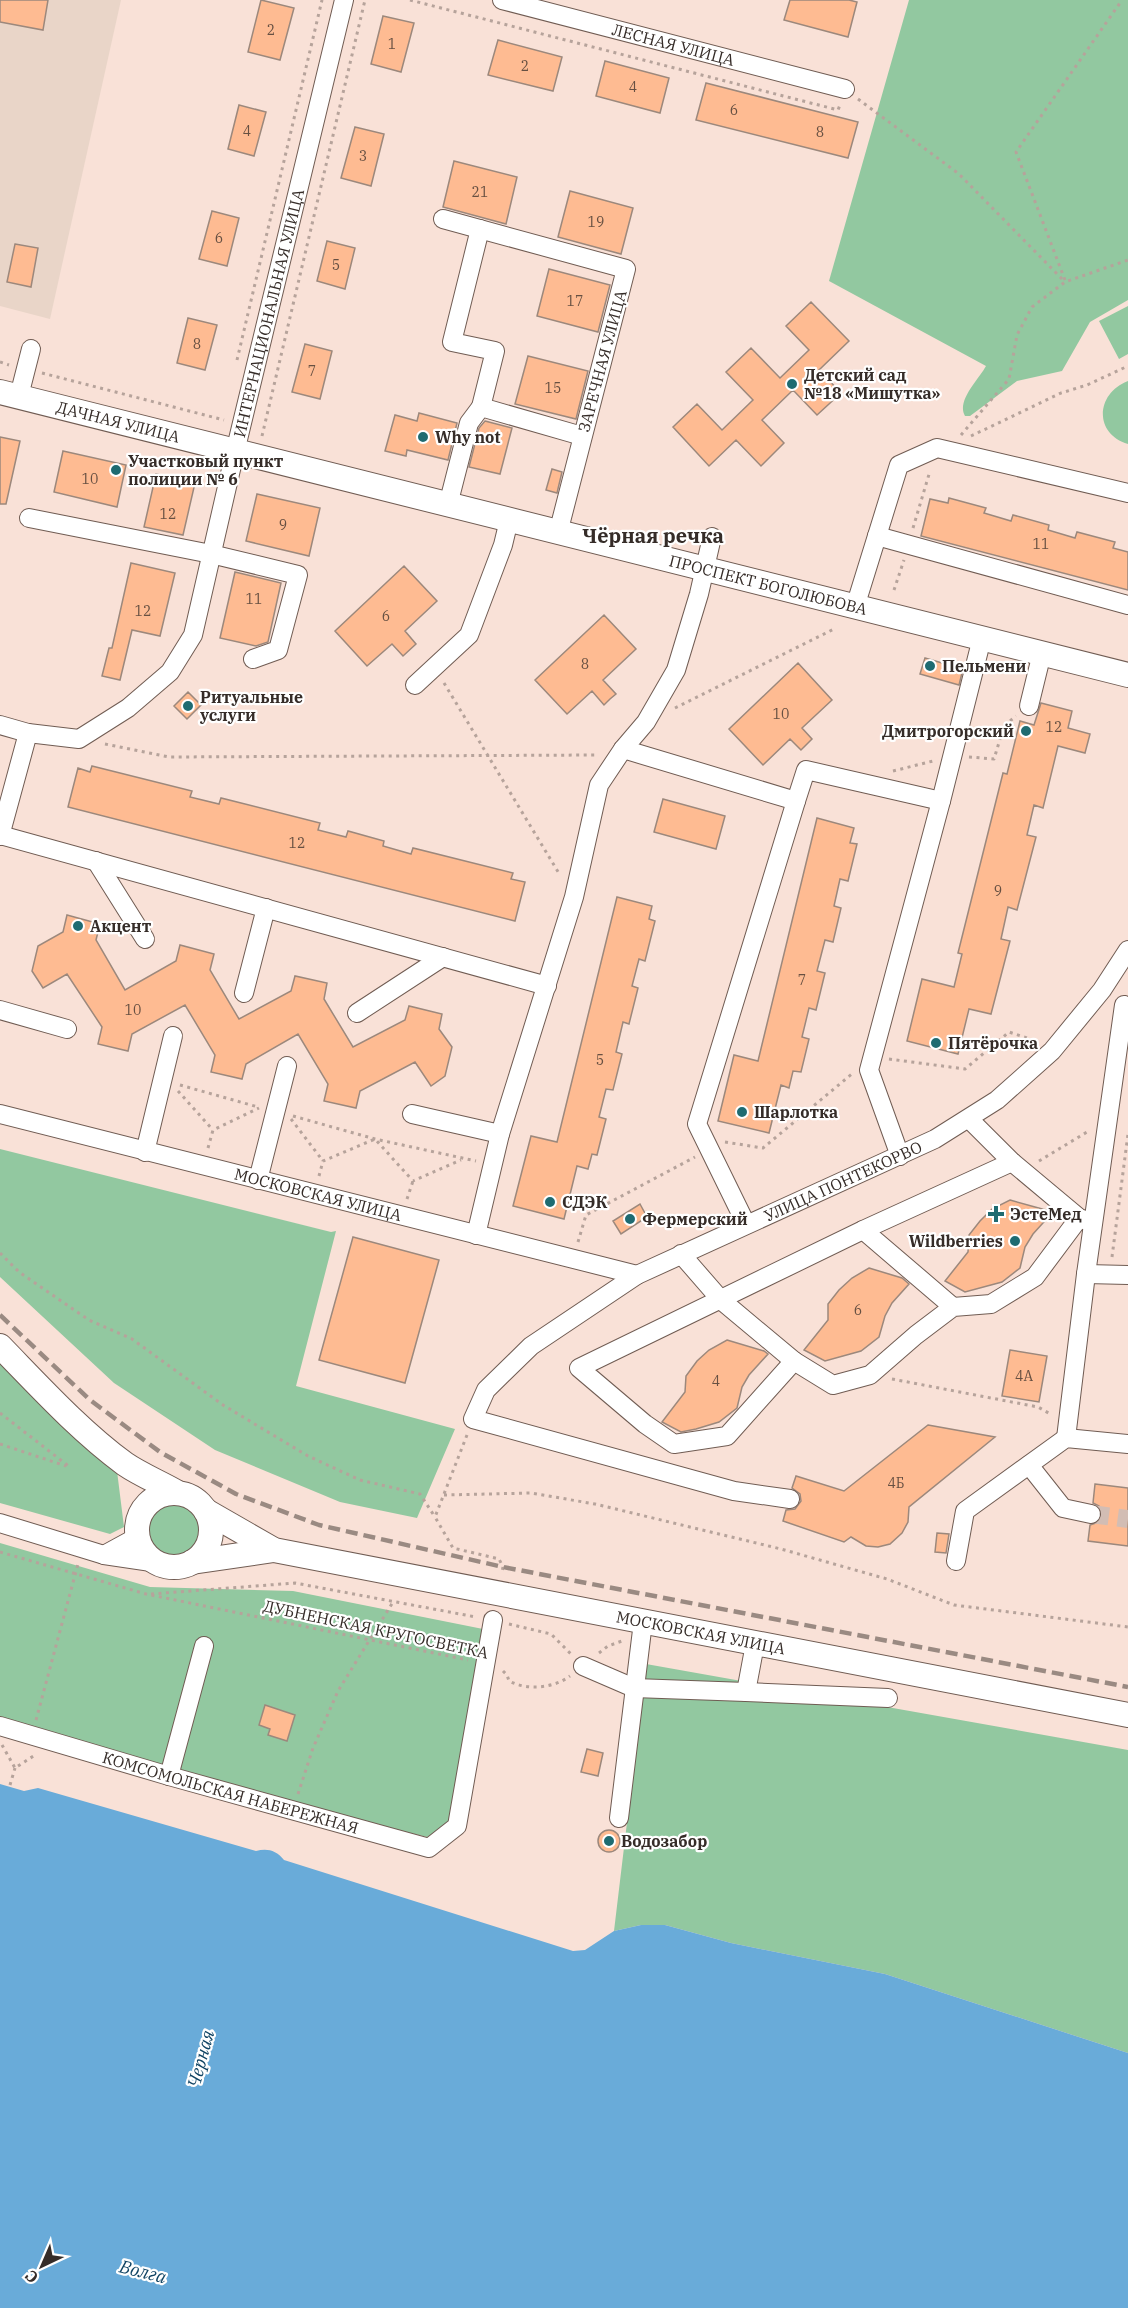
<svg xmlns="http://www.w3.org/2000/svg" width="1128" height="2308" font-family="'IBM Plex Serif',serif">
<rect width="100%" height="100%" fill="#f9e1d7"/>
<path fill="#e9d5c8" d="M0 0H121L50 319 0 306Z"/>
<path fill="#92c8a0" d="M909 0H1128V300L1090 322 1062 371 1017 381 970 416H965C956 401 979 379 986 366L829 281Z
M1128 306V354L1119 359 1099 321Z
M1128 381V444C1093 434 1096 393 1128 381Z
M0 1149 331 1232 336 1231 296 1386 455 1429 417 1518 340 1502 215 1450 114 1383 0 1277Z
M0 1363 117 1471 124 1527 110 1534 0 1503Z
M147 1530a27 27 0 1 1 54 0a27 27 0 1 1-54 0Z
M0 1543 150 1587 293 1591 483 1629 451 1822 427 1837 302 1807 0 1723Z
M646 1664 1128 1750V2053L885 1974 731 1943 665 1925H641L614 1931Z"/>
<path fill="#69abd9" d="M0 1784 24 1791 38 1788 256 1851C267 1848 276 1850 284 1860L573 1951 585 1950 614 1931 641 1925H665L731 1943 885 1974 1128 2053V2308H0Z"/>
<path fill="#febb92" stroke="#9c887c" stroke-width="1.5" d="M0 0H48L43 30 0 22Z
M261 0 294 8 280 60 248 52Z
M790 0H849L857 2 848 37 784 20Z
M383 16 414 23 401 72 371 64Z
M498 40 562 57 553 91 488 75Z
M605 61 669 78 660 113 596 96Z
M706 83 858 122 848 158 696 120Z
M239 105 266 112 254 156 228 149Z
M355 127 384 134 371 186 341 178Z
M454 161 517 177 506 224 443 207Z
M570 191 633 208 621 254 558 237Z
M212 211 239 218 227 266 199 259Z
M327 241 355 248 345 289 317 281Z
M15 244 38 248 31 287 7 282Z
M549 269 610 285 598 332 537 316Z
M811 302 849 341 819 370 841 393 817 415 793 390 762 420 784 443 761 466 736 440 709 466 673 427 697 404 722 430 753 400 726 372 751 348 780 378 809 350 786 326Z
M188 318 217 325 205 370 177 363Z
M305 344 332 351 320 399 292 392Z
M528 356 588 371 576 419 515 404Z
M419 413 457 423 448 460 407 450 406 456 385 451 395 415 417 421Z
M485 421 512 428 500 474 469 467 479 428Z
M0 437 20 441 6 504H0Z
M63 451 126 465 117 507 54 492Z
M552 469 562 472 557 493 546 490Z
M156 474 195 483 183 535 144 527Z
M257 494 320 508 309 556 246 541Z
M949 498 986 508 984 513 1011 521 1013 515 1049 525 1048 530 1075 538 1077 532 1115 542 1113 548 1128 552V590L921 536 930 499 948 503Z
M131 563 175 573 160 636 132 630 120 680 102 676 109 648H112Z
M404 566 437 601 405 631 416 644 403 656 392 644 367 666 335 631Z
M235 572 281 583 268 642 256 646 220 638Z
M604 615 636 649 603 680 616 694 610 699 604 705 592 691 567 714 535 680Z
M925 658 963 669 959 685 920 674Z
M798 663 832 700 802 728 812 739 801 750 790 739 763 765 729 729Z
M188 692 201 705 187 719 174 706Z
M1041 703 1072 711 1068 728 1090 734 1085 753 1058 746 1043 808 1034 805 1027 835 1036 837 1017 910 1008 907 1001 939 1010 941 991 1014 969 1009 958 1054 907 1041 922 979 954 987 962 954 958 953 1003 773 1007 774 1020 721 1034 725Z
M92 766 192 791 190 797 219 804 221 798 320 823 318 830 346 837 348 831 384 841 383 846 411 854 413 848 513 873 511 879 525 882 515 921 68 807 78 768 90 772Z
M663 799 725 816 716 849 654 832Z
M817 818 854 828 850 843 857 844 848 881 840 879 834 906 841 908 833 942 825 940 817 971 825 973 816 1010 809 1008 802 1037 809 1039 801 1072 793 1071 789 1088 781 1085 769 1133 718 1121 734 1055 758 1061Z
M617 897 652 906 649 919 655 921 645 961 639 959 632 986 638 988 629 1024 623 1022 616 1052 622 1054 613 1090 606 1089 599 1117 606 1119 597 1155 592 1154 588 1169 577 1166 564 1219 513 1206 531 1136 557 1142Z
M67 915 100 924 96 940 125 990 176 961 180 945 214 954 210 970 239 1019 291 991 295 976 327 983 324 999 353 1047 405 1020 409 1006 442 1014 439 1029 452 1047 445 1076 431 1086 415 1062 360 1091 356 1108 324 1101 328 1084 298 1034 246 1064 242 1079 211 1072 215 1055 185 1005 132 1034 128 1051 98 1044 102 1027 67 974 43 988 32 971 38 946 63 932Z
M1010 1200 1053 1212 1033 1234 1025 1247 1020 1268 1002 1282 965 1292 945 1281 968 1252 969 1235 980 1221 992 1209Z
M640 1204 647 1217 621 1234 613 1221Z
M353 1237 439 1260 405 1383 319 1360Z
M869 1268 902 1278 909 1284 892 1303 885 1316 879 1337 861 1351 825 1361 804 1350 828 1320V1304L839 1290 852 1278Z
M727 1340 764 1351 768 1354 749 1375 742 1387 737 1408 719 1422 696 1429 681 1432 662 1422 685 1392 686 1376 697 1361 709 1350Z
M1010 1350 1047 1356 1039 1402 1002 1396Z
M928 1425 995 1437 909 1507 908 1522 902 1533 890 1544 878 1547 866 1546 851 1537 844 1542 783 1521 786 1510 795 1509 801 1501 800 1494 792 1488 796 1476 844 1491Z
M1095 1484 1128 1488V1546L1088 1541 1090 1525 1099 1522 1102 1516 1099 1506 1093 1503Z
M937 1533 949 1534 946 1553 935 1552Z
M265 1705 295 1715 287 1741 268 1735 270 1729 259 1725Z
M587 1749 603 1753 598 1776 581 1772Z
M598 1841a11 11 0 1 1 22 0a11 11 0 1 1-22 0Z"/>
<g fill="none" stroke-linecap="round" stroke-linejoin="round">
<path stroke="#d2bdb4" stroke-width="18" stroke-dasharray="18 9" stroke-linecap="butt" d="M1091 1514 1128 1519"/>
<defs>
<g id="minor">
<path id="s1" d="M502 0 845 89"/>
<path d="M443 219 626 269 558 533"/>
<path d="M480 229 452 342 495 351 481 407 582 436"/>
<path d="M19 396 31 349"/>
<path d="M448 505 469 423 481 407"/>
<path d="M29 518 211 554 298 575 278 650 253 659"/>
<path d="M877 536 1128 605"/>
<path d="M855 607 899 465 937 448 1128 493"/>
<path d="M415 685 469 635 503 545 509 520"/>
<path d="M1029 706 1042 653"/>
<path id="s2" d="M0 725 28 733 79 739 128 708 170 672 193 635 235 452 344 0"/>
<path d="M623 749 796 801 806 770 941 801 869 1070 900 1156"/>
<path d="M941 801 982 638"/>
<path d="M0 835 547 986"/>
<path d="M0 836 28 733"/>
<path d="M96 861 145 939"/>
<path d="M244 993 266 908"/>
<path d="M0 1010 67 1029"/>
<path d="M357 1013 443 957"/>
<path id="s3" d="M0 1114 637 1275"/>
<path d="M412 1114 500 1134"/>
<path d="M969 1119 1012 1162 1079 1218 1090 1222"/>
<path d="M145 1152 173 1036"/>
<path d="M1012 1162 863 1230 579 1368 645 1424 674 1444 727 1436 794 1361 833 1385 870 1375 916 1335 953 1307 991 1304 1035 1277 1079 1218"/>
<path d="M258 1180 287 1066"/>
<path d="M746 1224 697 1124 796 801"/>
<path d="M863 1230 953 1307"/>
<path d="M476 1235 500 1134 574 897 599 785 623 749 646 722 676 670 699 594 712 537"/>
<path d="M681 1254 721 1300 794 1361"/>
<path d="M1086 1274 1128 1275"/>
<path d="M1066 1438 1086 1274 1124 1005"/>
<path d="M1029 1465 1063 1508 1091 1514"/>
<path id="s4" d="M790 1499 734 1491 473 1419 486 1390 531 1346 637 1275 935 1139 997 1100 1052 1051 1102 990 1128 950"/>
<path d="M0 1523 104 1555 158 1563"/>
<path d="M104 1555 137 1537"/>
<path d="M956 1561 965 1511 1066 1438 1128 1444"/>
<path d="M583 1666 634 1688 746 1692 755 1644"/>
<path d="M746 1692 888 1698"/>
<path id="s5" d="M0 1726 169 1776 429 1848 457 1826 493 1620"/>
<path d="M169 1776 204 1646"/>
<path d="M619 1818 643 1622"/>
</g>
<g id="major">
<path id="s6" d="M0 392 1128 675"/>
<path d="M0 1346C40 1387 79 1430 125 1464 141 1475 161 1483 178 1493"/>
<circle cx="174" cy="1530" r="37"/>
<path id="s7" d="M206 1511 274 1550 1128 1715"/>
<path d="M192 1562 274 1550"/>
</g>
</defs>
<use href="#minor" stroke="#705c53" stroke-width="20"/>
<use href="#major" stroke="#705c53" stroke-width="26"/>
<path stroke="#b6a39b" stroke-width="3" stroke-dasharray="3 4.5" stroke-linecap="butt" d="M410 0 838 110 840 105
M858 99 959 174 1065 282
M1065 280 1016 152 1122 0
M237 360 322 0
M0 362 9 365
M42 373 224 420
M961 435 1009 379 1017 335 1032 307 1065 282 1128 260
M262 436 365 0
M971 436 1061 393 1087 385 1128 366
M913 528 930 471
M894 590 904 560
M444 683 560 875
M675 708 834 629
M105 744 169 757 598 755
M969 757 994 759 1004 726 1016 716
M893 771 933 761
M889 1059 965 1069 1009 1032 1033 1040
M180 1085 258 1107
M178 1091 213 1130
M293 1116 375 1139 476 1161
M291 1119 323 1161
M725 1142 763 1148 853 1073
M208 1148 213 1130 259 1108
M1039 1161 1087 1132
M319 1176 323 1161 375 1139 413 1181 461 1160
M407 1199 413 1181
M578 1242 586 1215 695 1157
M0 1253 19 1272 89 1320 132 1339 223 1405 308 1456 360 1480 420 1494 435 1517
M1112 1257 1128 1134
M892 1379 1038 1407 1052 1415
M0 1413 71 1468
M467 1435 435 1517 453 1548 499 1559 503 1567 502 1572
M0 1444 66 1466
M444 1495 531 1493 595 1504 781 1549 887 1579 954 1605 1128 1627
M0 1552 146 1594 468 1660
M151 1594 295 1583 476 1617
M509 1624 551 1634 571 1654
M599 1653 608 1646 622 1641
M503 1671 507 1675 509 1681C528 1691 554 1688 570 1676
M36 1720 78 1564
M2 1745 15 1768 35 1755
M10 1785 15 1768
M298 1794 313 1748 338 1691 393 1602"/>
<use href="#minor" stroke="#fff" stroke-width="18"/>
<use href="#major" stroke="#fff" stroke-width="24"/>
<path stroke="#9a8a82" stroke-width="4.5" stroke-dasharray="12 6" stroke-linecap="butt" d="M0 1315 90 1400 160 1452 236 1494 319 1525 503 1567 1128 1687"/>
</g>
<g fill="#1f6b71" stroke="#fff" stroke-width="2">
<circle cx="792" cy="384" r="6"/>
<circle cx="423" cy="437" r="6"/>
<circle cx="116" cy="470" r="6"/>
<circle cx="930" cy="666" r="6"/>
<circle cx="188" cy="706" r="6"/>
<circle cx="1026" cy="731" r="6"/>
<circle cx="78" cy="926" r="6"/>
<circle cx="936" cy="1043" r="6"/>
<circle cx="742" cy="1112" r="6"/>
<circle cx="550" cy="1202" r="6"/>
<path d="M993 1205h6v6h6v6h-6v6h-6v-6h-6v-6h6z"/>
<circle cx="630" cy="1219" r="6"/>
<circle cx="1015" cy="1241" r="6"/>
<circle cx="609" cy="1841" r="6"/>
</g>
<g text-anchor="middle" stroke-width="4.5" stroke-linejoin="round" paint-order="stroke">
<g font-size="14" fill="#675042">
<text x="271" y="35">2</text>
<text x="392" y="49">1</text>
<text x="525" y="71">2</text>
<text x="633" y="92">4</text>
<text x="734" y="115">6</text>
<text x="247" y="136">4</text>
<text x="820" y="137">8</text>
<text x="363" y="161">3</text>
<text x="480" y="197">21</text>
<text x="596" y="227">19</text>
<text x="219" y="243">6</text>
<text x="336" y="270">5</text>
<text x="575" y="306">17</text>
<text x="197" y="349">8</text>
<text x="312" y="376">7</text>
<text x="553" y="393">15</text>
<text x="90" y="484">10</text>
<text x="168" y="519">12</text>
<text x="283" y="530">9</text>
<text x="1041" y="549">11</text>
<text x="254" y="604">11</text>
<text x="143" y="616">12</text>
<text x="386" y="621">6</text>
<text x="585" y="669">8</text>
<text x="781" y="719">10</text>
<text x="1054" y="732">12</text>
<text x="297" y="848">12</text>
<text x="998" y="896">9</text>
<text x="802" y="985">7</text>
<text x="133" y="1015">10</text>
<text x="600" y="1065">5</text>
<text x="858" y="1315">6</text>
<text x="1024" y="1381">4А</text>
<text x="716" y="1386">4</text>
<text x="896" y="1488">4Б</text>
</g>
<g font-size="16" fill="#352c28" stroke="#fff">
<text dy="6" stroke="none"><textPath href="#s1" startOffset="177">ЛЕСНАЯ УЛИЦА</textPath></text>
<text dy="6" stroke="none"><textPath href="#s2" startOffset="568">ИНТЕРНАЦИОНАЛЬНАЯ УЛИЦА</textPath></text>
<text transform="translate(602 361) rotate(-75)" y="6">ЗАРЕЧНАЯ УЛИЦА</text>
<text dy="6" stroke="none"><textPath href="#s6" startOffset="122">ДАЧНАЯ УЛИЦА</textPath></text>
<text dy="6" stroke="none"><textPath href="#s6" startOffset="792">ПРОСПЕКТ БОГОЛЮБОВА</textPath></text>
<text dy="6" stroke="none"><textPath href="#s4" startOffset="776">УЛИЦА ПОНТЕКОРВО</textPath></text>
<text dy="6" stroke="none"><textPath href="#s3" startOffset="328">МОСКОВСКАЯ УЛИЦА</textPath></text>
<text transform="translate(376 1629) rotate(12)" y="6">ДУБНЕНСКАЯ КРУГОСВЕТКА</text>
<text dy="6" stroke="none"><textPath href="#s7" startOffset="513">МОСКОВСКАЯ УЛИЦА</textPath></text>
<text dy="6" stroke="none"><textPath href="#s5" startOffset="240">КОМСОМОЛЬСКАЯ НАБЕРЕЖНАЯ</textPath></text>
</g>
<g font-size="16" font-weight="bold" fill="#352c28" stroke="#fff" text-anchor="start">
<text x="804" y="381">Детский сад<tspan x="804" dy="18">№18 «Мишутка»</tspan></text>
<text x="435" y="443">Why not</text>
<text x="128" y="467">Участковый пункт<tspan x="128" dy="18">полиции № 6</tspan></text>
<text x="942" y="672">Пельмени</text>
<text x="200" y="703">Ритуальные<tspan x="200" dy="18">услуги</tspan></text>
<text x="1014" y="737" text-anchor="end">Дмитрогорский</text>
<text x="90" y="932">Акцент</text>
<text x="948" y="1049">Пятёрочка</text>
<text x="754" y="1118">Шарлотка</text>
<text x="562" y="1208">СДЭК</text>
<text x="1010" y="1220">ЭстеМед</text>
<text x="642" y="1225">Фермерский</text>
<text x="1003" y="1247" text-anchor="end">Wildberries</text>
<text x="621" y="1847">Водозабор</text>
</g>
<g font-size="18" font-style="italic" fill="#104464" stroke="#fff">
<text transform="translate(201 2059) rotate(-75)" y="6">Черная</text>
<text transform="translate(143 2272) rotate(14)" y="6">Волга</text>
</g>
<g font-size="20" font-weight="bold" fill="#352c28" stroke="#fff">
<text x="653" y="543">Чёрная речка</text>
</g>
</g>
<g transform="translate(42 2266) rotate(224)" stroke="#ffffff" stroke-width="4.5" paint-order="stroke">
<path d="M0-4.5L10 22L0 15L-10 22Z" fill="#352c28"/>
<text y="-9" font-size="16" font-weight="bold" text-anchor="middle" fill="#352c28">С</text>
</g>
</svg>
